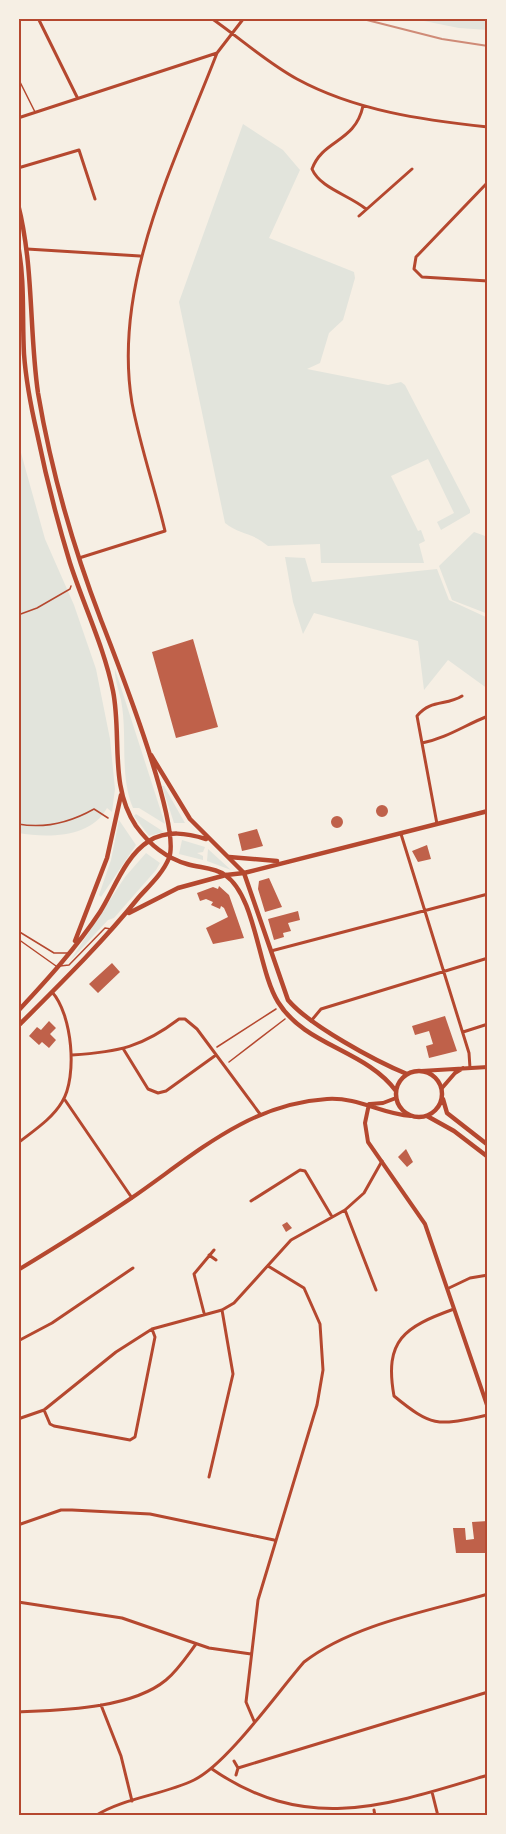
<svg xmlns="http://www.w3.org/2000/svg" width="506" height="1834" font-family="'Work Sans',sans-serif">
<rect width="100%" height="100%" fill="#f6efe4"/>
<path fill="#e2e4dc" d="M409 18H488V30L459 28Z
M243 124 283 150 300 170 269 238 354 272 355 278 343 320 329 333 320 363 307 369 388 385 401 382 405 385 470 510V513L441 530 437 522 454 513 428 459 391 476 418 531 421 530 425 541 419 544 424 563H321L320 544 268 546C252 532 240 535 225 523L179 302Z
M18 442 45 539 74 605 96 669 110 739 115 789 112 812 107 808C91 838 48 838 18 833Z
M474 532 488 537V614L452 600 439 566Z
M285 557 305 558 312 582 437 569 449 600 488 618V689L448 660 424 690 418 641 314 613 303 634 293 602Z
M115 669 165 824 139 808H133C119 775 128 736 121 700 119 691 114 677 115 669Z
M162 786H164L185 823H174Z
M136 814 164 832 149 836 134 816Z
M119 820 136 845 101 897 99 895 111 860Z
M182 840 205 847 203 852 197 853 203 856V860L179 854Z
M208 849 231 870 207 861Z
M146 853 160 863 156 870 114 918 108 920 70 961 125 877Z"/>
<path fill="#bf614a" d="M193 639 218 727 176 738 152 652Z
M376 811a6 6 0 1 1 12 0a6 6 0 1 1-12 0Z
M331 822a6 6 0 1 1 12 0a6 6 0 1 1-12 0Z
M257 829 263 846 242 851 238 834Z
M427 845 431 859 418 862 412 851Z
M269 878 282 907 265 912 258 889 259 881Z
M219 886 229 895 244 938 213 944 206 928 228 917 224 908 221 906 220 909 211 905 213 902 206 899 200 901 197 893 213 887 218 889Z
M298 911 300 920 288 923 291 931 283 933 284 937 274 940 268 919Z
M112 963 120 972 98 993 89 984Z
M445 1016 457 1051 429 1058 426 1046 433 1044 429 1031 415 1035 412 1026Z
M49 1021 56 1028 50 1034 56 1040 49 1048 42 1042 39 1045 29 1036 37 1027 41 1030Z
M406 1149 413 1162 407 1167 398 1157Z
M287 1222 292 1228 286 1232 282 1225Z
M488 1521 486 1553H456L453 1528H465L466 1540 474 1539 472 1522Z"/>
<g fill="none" stroke-linecap="round" stroke-linejoin="round">
<path stroke="#b5482f" stroke-width="1.5" d="M18 615 37 608 70 589 71 586
M18 824C46 829 71 822 94 809L108 818
M217 1047 276 1009
M229 1062 285 1019"/>
<path stroke="#b5482f" stroke-width="1.5" d="M18 78 35 112
M18 931 54 953H67
M18 939 56 966
M60 966 69 965 105 928 111 929"/>
<path stroke="#b5482f" stroke-width="3" d="M38 18 77 97
M211 18C240 38 266 62 297 79 356 111 423 120 488 127
M363 106C355 143 323 139 312 169 320 188 349 195 366 209
M18 118 217 53 244 18
M18 168 79 150 95 199
M488 182 416 257 414 269 422 277 488 281
M359 216 412 169
M27 249 140 256
M79 558 165 531C155 489 140 446 132 403 112 283 175 162 217 53
M422 743C447 738 465 725 488 716
M437 824 417 716C431 699 446 706 462 696
M401 834 469 1053 470 1068
M271 951 488 894
M311 1021 321 1009 488 958
M463 1032 488 1024
M124 1050 148 1089 158 1093 166 1091 216 1055
M72 1055C119 1052 142 1047 179 1019H185L197 1029 260 1114
M65 1100 132 1198
M18 1143C33 1131 52 1119 62 1102 78 1076 72 1014 52 992
M251 1201 300 1170 305 1171 331 1215
M345 1210 376 1290
M209 1255 216 1260
M449 1288 470 1278 488 1275
M454 1309C404 1327 384 1340 394 1396 434 1429 439 1425 488 1415
M204 1313 194 1274 214 1250
M18 1341 52 1323 133 1268
M44 1410 50 1424 54 1426 130 1440 135 1437 155 1337 152 1329
M18 1419 44 1410 116 1352 152 1329 222 1310 234 1303 291 1240 345 1210 364 1193 382 1161
M209 1477 233 1374 222 1310
M18 1525 61 1510H72L150 1514 274 1540
M18 1602 122 1618 209 1648 251 1654
M101 1705 121 1756 132 1801
M18 1712C61 1710 131 1709 166 1680 178 1670 187 1656 196 1644
M254 1721 246 1702 258 1600 317 1405 323 1370 320 1324 304 1288 268 1266
M234 1761 238 1768 236 1775
M238 1768 488 1692
M212 1769C306 1834 386 1806 488 1775
M432 1792 438 1816
M374 1810 375 1816
M95 1816C123 1798 163 1795 194 1780 227 1764 277 1693 304 1662 353 1624 429 1611 488 1594"/>
<path stroke="#b5482f" stroke-width="4" d="M421 1071 488 1067
M442 1088 455 1073 463 1068
M369 1104 365 1123 368 1142 425 1224 488 1408
M370 1104 383 1103 396 1098
M18 1270C56 1247 93 1224 130 1199 193 1156 247 1104 327 1099 359 1097 381 1114 411 1116"/>
<path stroke="#b5482f" stroke-width="4.5" d="M229 857 277 861
M226 875 244 873 488 811"/>
<path stroke="#b5482f" stroke-width="4.5" d="M18 204C34 267 29 330 38 393 51 470 73 547 101 620 116 659 182 825 169 858 163 873 150 885 139 897 102 943 60 984 18 1026
M18 245C25 281 22 317 24 354 26 381 31 407 37 433 46 477 57 520 70 563 84 606 104 647 113 691 122 736 109 786 136 826 149 844 166 858 187 864 199 868 214 867 225 875 256 896 258 970 278 1002 305 1046 366 1050 396 1091
M151 755 190 819 244 873 288 1000C309 1025 375 1061 407 1074
M129 913 178 888 226 875
M75 941 107 858 121 795
M18 1011C46 981 77 947 100 912 114 890 125 856 149 841 167 830 187 833 206 839
M396 1094a23 23 0 1 1 46 0a23 23 0 1 1-46 0Z
M443 1099 447 1113 488 1145
M427 1116 454 1131 488 1157"/>
<path stroke="#cf8b77" stroke-width="2" d="M359 18 442 39 488 46"/>
</g>
<rect width="506" height="1834" fill="none" stroke="#f6efe4" stroke-width="39"/>
<rect x="20" y="20" width="466" height="1794" fill="none" stroke="#b5482f" stroke-width="2"/>
</svg>
